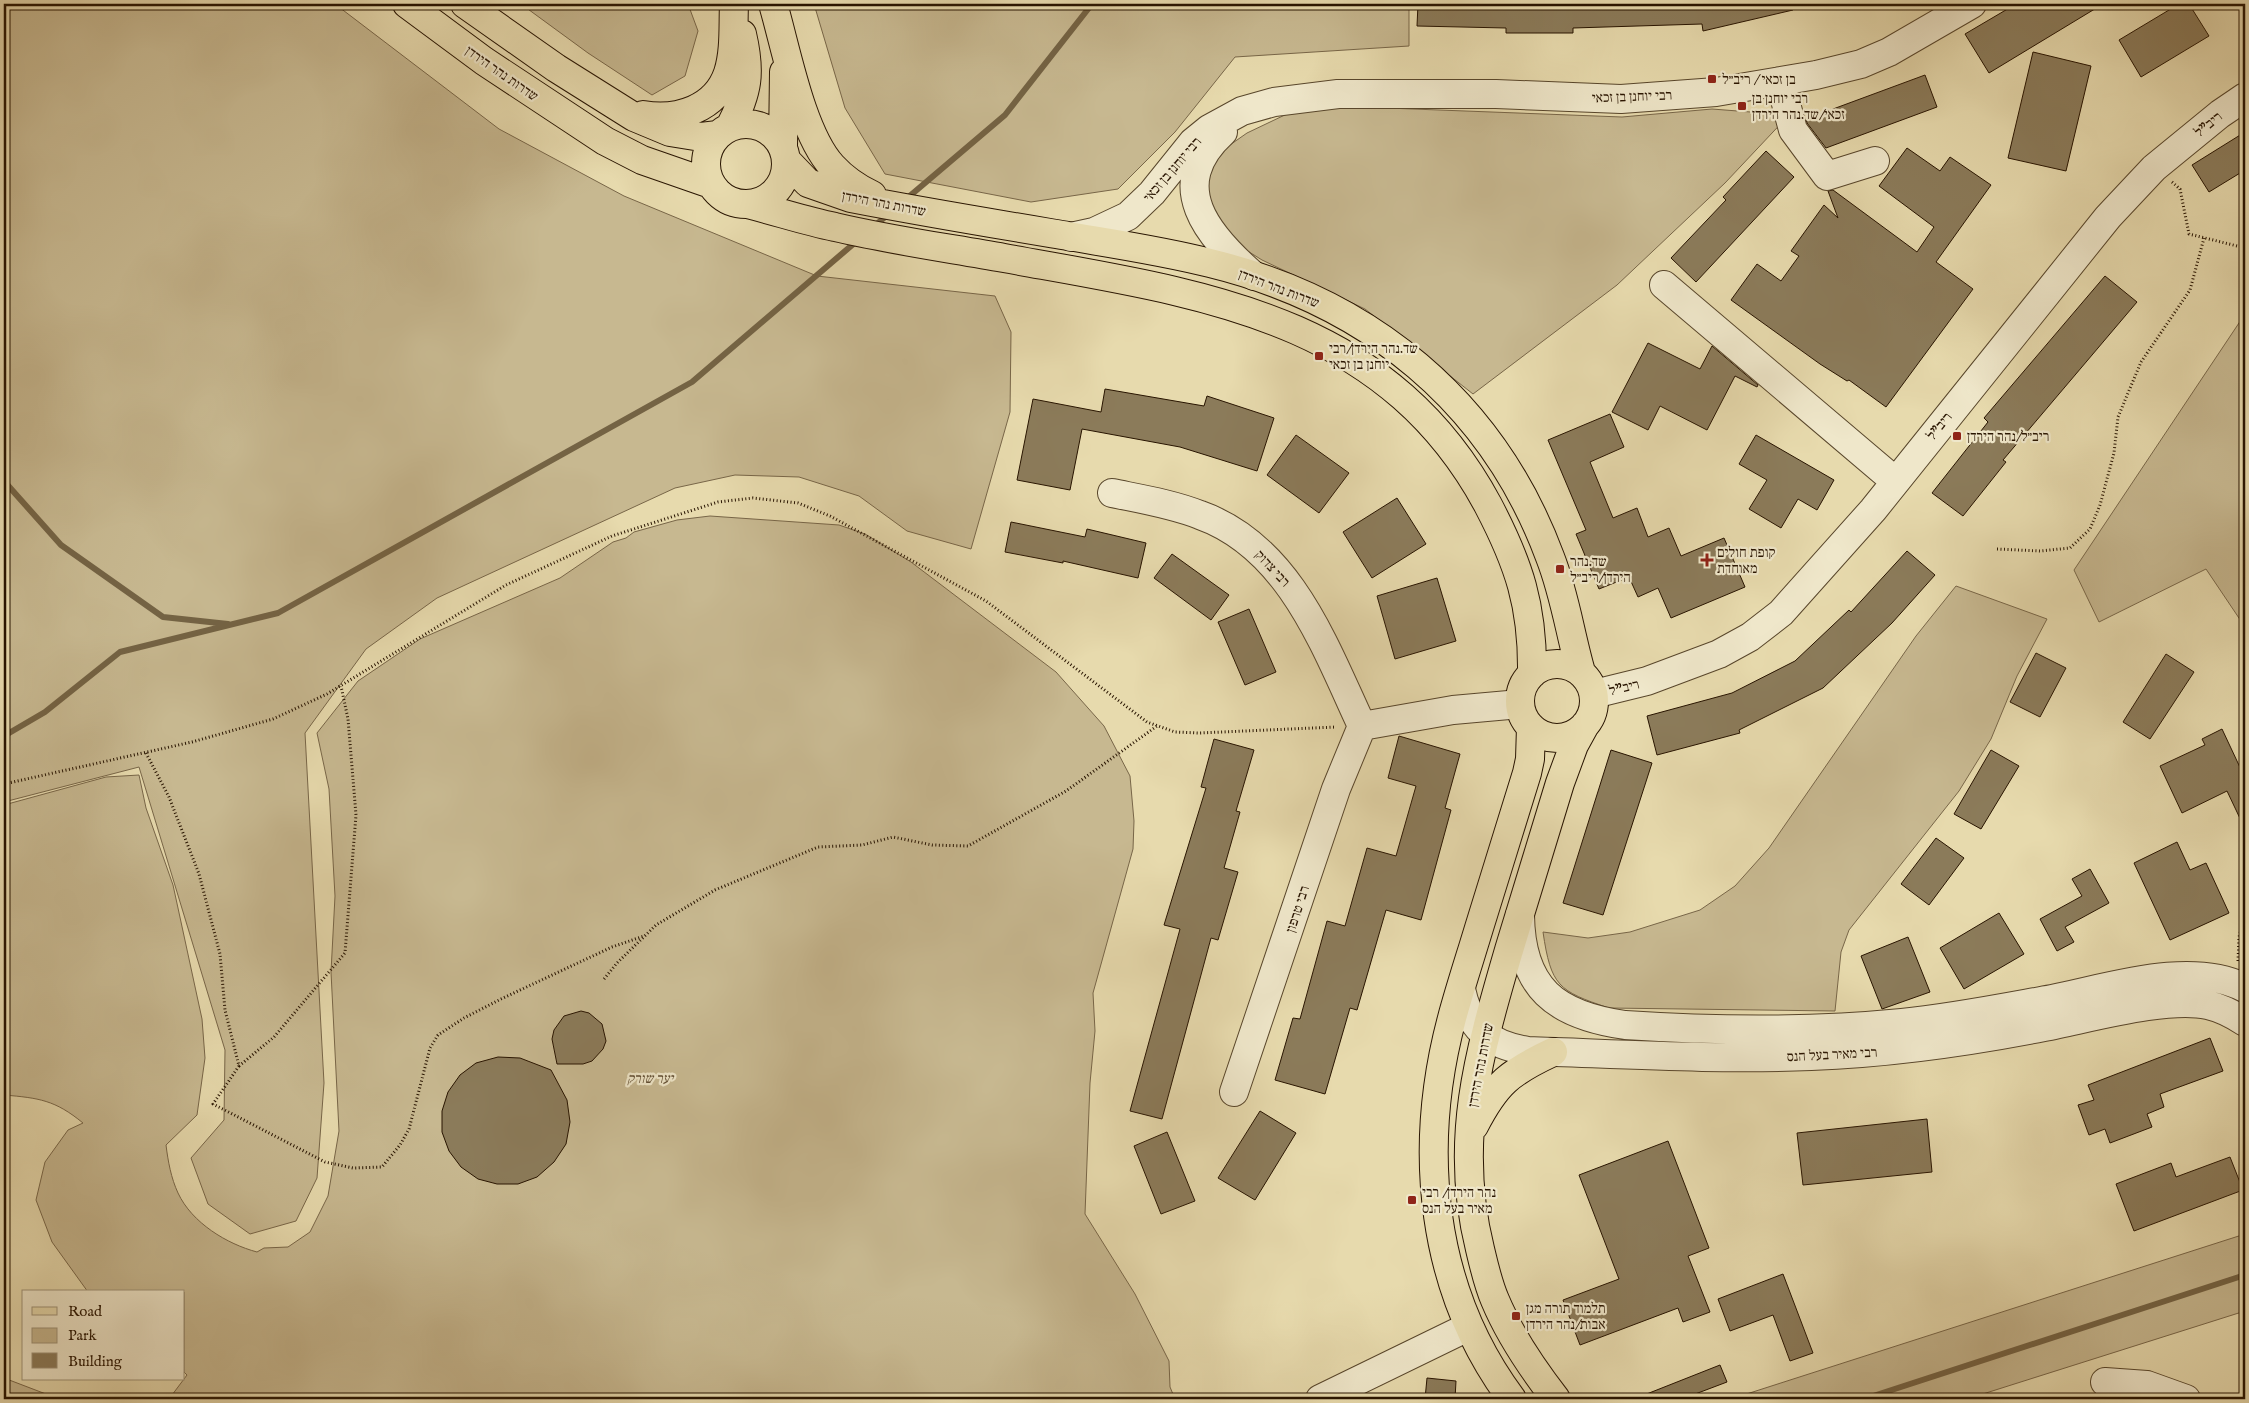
<svg xmlns="http://www.w3.org/2000/svg" width="2249" height="1403" font-family="'IM FELL English','Frank Ruhl Libre',serif">
<rect width="100%" height="100%" fill="#e7daad"/>
<filter id="stains"><feTurbulence type="fractalNoise" baseFrequency=".004" numOctaves="4"/><feColorMatrix values="0 0 0 0 .2 0 0 0 0 .09 0 0 0 0 .02 0 0 0 .5 -.17"/></filter>
<radialGradient id="worn" r=".72"><stop offset=".6" stop-color="#630" stop-opacity="0"/><stop offset="1" stop-color="#630" stop-opacity=".3"/></radialGradient>
<path fill="#c7b890" stroke="#786648" d="M4 4H335L499 129 624 196 817 276 995 296 1011 332 1010 412 971 549 907 531 859 496 799 477 735 475 675 488 437 598 366 649 305 733 324 1083 317 1178 296 1221 250 1234 208 1204 191 1158 224 1120 225 1050 139 767 4 802Z
M521 4H688L698 31 685 76 652 95 588 53Z
M814 4H1409V46L1235 57 1175 132 1118 189 1031 202 885 174 845 108Z
M1334 106 1622 117 1712 109 1789 115 1725 183 1617 285 1473 394 1365 309 1262 260 1230 240 1208 212 1205 179 1217 154 1247 133 1289 113Z
M2245 314V627L2206 569 2099 622 2074 570Z
M710 516 839 525 865 534 911 562 1056 672 1104 726 1130 776 1134 821 1133 849 1093 993 1095 1031 1090 1083 1085 1214 1135 1294 1169 1361 1170 1387 1175 1399H169L187 1375 184 1372V1292H88L52 1242 36 1200 45 1162 68 1130 83 1123C55 1100 39 1098 4 1095V805L106 777 139 775 146 808 173 885 202 1019 205 1058 197 1115 166 1145C168 1161 171 1178 178 1193 192 1223 227 1244 257 1252L264 1248 288 1247 310 1232 328 1196 339 1131 331 972 335 896 329 789 317 733 358 681 420 639 560 578 613 542 626 538 634 532 677 520Z
M1956 586 2047 619 2017 676 1991 739 1959 791 1849 930 1841 952 1835 1011 1609 1008C1558 991 1551 986 1543 932L1588 938 1630 932 1700 910 1735 886 1769 848 1916 636Z
M2245 1234V1311L1967 1399H1731Z
M4 1378 59 1399H4Z"/>
<g fill="none" stroke-linecap="round" stroke-linejoin="round">
<path stroke="#746344" stroke-width="6" d="M905 200 1005 115 1092 4
M873 227 890 213
M4 481 61 545 163 617 228 624
M4 736 45 712 120 652 278 613 692 382 858 240
M1864 1399 2245 1275"/>
</g>
<path fill="#8b7b5a" stroke="#281400" d="M1418 4H1793V10L1703 31 1702 24 1573 28V33H1506V28L1417 26Z
M2016 4H2103L1989 73 1965 34Z
M2179 4H2189L2209 36 2141 77 2119 40Z
M2033 52 2091 66 2066 171 2008 158Z
M1925 75 1937 107 1826 148 1807 123 1806 119Z
M2245 132V170L2209 192 2192 165Z
M1907 148 1940 171 1950 157 1991 185 1936 262 1973 289 1886 407 1849 380 1847 381 1820 364 1731 300 1757 264 1781 281 1799 256 1791 251 1824 205 1838 218 1828 191 1833 190 1917 252 1934 227 1879 186Z
M1766 151 1794 177 1696 282 1671 258 1726 200 1723 197Z
M2105 276 2137 302 2003 460 2006 462 1963 516 1932 493 1988 422 1984 418Z
M1648 343 1700 369 1712 346 1758 385 1757 387 1735 376 1707 430 1660 406 1648 430 1612 412Z
M1105 389 1204 406 1207 396 1274 418 1257 471 1180 447 1082 429 1070 490 1017 480 1033 399 1101 412Z
M1610 414 1624 447 1590 462 1613 518 1637 508 1648 537 1669 528 1681 556 1724 538 1745 587 1671 618 1658 588 1638 597 1629 577 1599 589 1576 534 1586 530 1548 440Z
M1296 435 1349 473 1319 513 1267 475Z
M1756 435 1834 480 1817 510 1798 499 1781 528 1749 509 1767 480 1739 464Z
M1397 498 1426 544 1372 578 1343 532Z
M1011 522 1085 537 1087 529 1146 543 1138 578 1063 561V563L1005 552Z
M1907 551 1935 575 1892 623 1823 688 1739 730 1740 733 1657 755 1647 716 1732 693 1795 661 1849 610 1851 612Z
M1172 554 1229 595 1211 620 1154 578Z
M1437 578 1456 641 1395 659 1377 596Z
M1249 609 1276 672 1245 685 1218 622Z
M2036 653 2066 668 2040 717 2010 702Z
M2166 654 2194 672 2150 739 2123 722Z
M2222 729 2245 778V829L2227 791 2182 813 2160 766 2205 745 2202 739Z
M1399 736 1460 754 1445 808 1451 810 1421 920 1386 910 1357 1010 1350 1008 1325 1094 1275 1080 1293 1018 1300 1019 1327 921 1345 926 1367 848 1396 856 1416 786 1388 778Z
M1214 739 1254 750 1236 811 1240 812 1224 868 1238 872 1218 940 1211 938 1162 1119 1130 1111 1180 929 1164 925 1206 788 1201 787Z
M1611 750 1652 763 1603 915 1563 903Z
M1991 750 2019 766 1981 829 1954 814Z
M1936 838 1964 858 1929 905 1901 884Z
M2177 842 2190 870 2206 863 2229 913 2170 940 2134 863Z
M2090 869 2109 903 2065 927 2074 942 2057 951 2040 919 2082 896 2072 879Z
M1999 913 2024 954 1964 989 1940 948Z
M1908 937 1930 992 1882 1009 1861 956Z
M581 1011 589 1013 602 1024 606 1041 603 1049 592 1061 583 1064H557L552 1039 554 1030 564 1016Z
M2210 1038 2223 1071 2160 1094 2164 1107 2147 1114 2152 1127 2110 1143 2105 1129 2089 1135 2078 1105 2094 1100 2088 1085Z
M498 1057 520 1058 551 1070 567 1100 570 1122 566 1144 554 1162 537 1177 518 1184H497L478 1179 461 1167 449 1151 442 1132V1111L448 1092 460 1075 476 1063Z
M1260 1111 1296 1133 1255 1200 1218 1178Z
M1927 1119 1932 1172 1803 1185 1797 1133Z
M1167 1132 1195 1201 1161 1214 1134 1146Z
M1668 1141 1709 1248 1688 1256 1710 1312 1683 1322 1678 1308 1580 1345 1563 1300 1619 1279 1579 1175Z
M2230 1157 2243 1190 2134 1231 2116 1184 2171 1163 2176 1177Z
M1783 1274 1813 1353 1790 1361 1773 1315 1730 1331 1718 1299Z
M1720 1365 1727 1382 1682 1399H1634Z
M1427 1378 1456 1381 1455 1399H1425Z"/>
<g fill="none" stroke-linecap="round" stroke-linejoin="round">
<defs>
<path id="minor" d="M1780 81 1793 130 1827 176 1875 161
M1223 132C1164 186 1208 236 1254 276
M1071 237 1094 232 1128 216 1152 193 1193 142 1209 129 1242 111 1274 102 1338 94H1496L1621 99 1716 92 1816 75 1861 64 1889 52 1972 4
M1664 285 1895 481
M1112 493C1141 499 1172 504 1200 515 1290 547 1325 647 1362 726
M1594 694 1647 681 1719 654 1750 637 1781 613 1873 510 2108 217 2154 168 2220 114 2245 97
M1362 726 1453 710 1520 704
M1520 915C1521 988 1555 1015 1625 1025 1718 1031 1810 1032 1902 1023 1952 1018 2002 1008 2052 999 2108 988 2191 960 2245 988
M1461 989C1469 1028 1489 1045 1528 1051 1622 1054 1717 1060 1811 1056 1890 1053 1967 1042 2044 1027 2087 1019 2166 996 2208 1005 2221 1008 2233 1014 2245 1022
M1234 1092 1336 789 1362 726
M2105 1382 2147 1385 2186 1399
M1320 1399 1468 1327"/>
<path id="major" d="M407 4 484 61 605 141 642 160 711 184
M465 4 556 68 634 117 670 132 701 137 718 135
M773 4C786 48 801 132 832 166 843 178 857 188 872 195
M643 115C677 121 716 109 728 73 735 51 733 26 734 4
M706 164a40 40 0 1 1 80 0a40 40 0 1 1-80 0Z
M730 127C748 92 751 73 742 34
M783 146 784 72
M786 160 808 183 851 198C923 212 996 224 1068 236 1115 244 1163 251 1210 263 1369 302 1492 401 1550 557 1565 595 1570 634 1581 672
M747 204C776 211 805 221 835 227 890 240 948 248 1004 258 1196 293 1385 314 1488 505 1519 564 1533 606 1532 674
M1520 701a37 37 0 1 1 74 0a37 37 0 1 1-74 0Z
M1474 1126C1496 1083 1510 1072 1553 1052
M1512 1399C1430 1289 1417 1149 1452 1018 1460 988 1470 958 1479 928 1495 876 1511 825 1527 773L1530 759 1531 727
M1556 1399C1532 1368 1510 1336 1495 1300 1488 1284 1484 1266 1480 1249 1453 1141 1479 1053 1509 950 1526 894 1543 839 1560 783L1574 745 1585 725"/>
</defs>
<use href="#minor" stroke="#58462b" stroke-width="30"/>
<use href="#major" stroke="#281400" stroke-width="30"/>
<path stroke="#281400" stroke-width="3" stroke-dasharray="1 2.5" stroke-linecap="butt" d="M2172 182 2180 189 2189 234 2245 248
M1997 549 2040 551 2070 548 2090 529 2100 505 2114 453 2118 417 2141 362 2190 290 2204 238
M146 753 169 797 199 874 220 954 225 1010 239 1066 213 1104 325 1162 353 1168 382 1167 400 1145 409 1129 430 1048 438 1035 464 1018 501 999 612 947 644 936
M4 784 192 742 273 719 327 694 506 585 612 536 718 502 753 498 798 503 830 516 986 601 1147 722 1175 732 1199 733 1336 727
M2238 961 2239 937 2245 915
M604 979 617 963 656 925 715 890 818 847 862 845 893 837 932 845 968 846 1066 791 1157 726
M239 1066 274 1037 345 953 356 815 348 719 341 686"/>
<use href="#minor" stroke="#efe7ca" stroke-width="28"/>
<use href="#major" stroke="#e7daad" stroke-width="28"/>
</g>
<g fill="#8f2418" stroke="#efe7ca" stroke-width="2">
<rect x="1707" y="74" width="10" height="10" rx="2.5"/>
<rect x="1737" y="101" width="10" height="10" rx="2.5"/>
<rect x="1314" y="351" width="10" height="10" rx="2.5"/>
<rect x="1952" y="431" width="10" height="10" rx="2.5"/>
<path d="M1704.5 552.5h5v5h5v5h-5v5h-5v-5h-5v-5h5z"/>
<rect x="1555" y="564" width="10" height="10" rx="2.5"/>
<rect x="1407" y="1195" width="10" height="10" rx="2.5"/>
<rect x="1511" y="1311" width="10" height="10" rx="2.5"/>
</g>
<g text-anchor="middle" stroke-width="4.5" stroke-linejoin="round" paint-order="stroke">
<g font-size="14" fill="#281400" stroke="#efe7ca">
<text transform="translate(502 73) rotate(35)" y="5">שדרות נהר הירדן</text>
<text transform="translate(1632 96) rotate(-2)" y="5">רבי יוחנן בן זכאי</text>
<text transform="translate(2208 124) rotate(-39)" y="5">ריב"ל</text>
<text transform="translate(1172 169) rotate(-49)" y="5">רבי יוחנן בן זכאי</text>
<text transform="translate(884 203) rotate(11)" y="5">שדרות נהר הירדן</text>
<text transform="translate(1279 288) rotate(21)" y="5">שדרות נהר הירדן</text>
<text transform="translate(1939 426) rotate(-51)" y="5">ריב"ל</text>
<text transform="translate(1273 568) rotate(47)" y="5">רבי צדוק</text>
<text transform="translate(1624 687) rotate(-14)" y="5">ריב"ל</text>
<text transform="translate(1297 909) rotate(-72)" y="5">רבי טרפון</text>
<text transform="translate(1832 1054) rotate(-3)" y="5">רבי מאיר בעל הנס</text>
<text transform="translate(1480 1065) rotate(-79)" y="5">שדרות נהר הירדן</text>
</g>
<g font-size="14" fill="#281400" stroke="#efe7ca" text-anchor="start">
<text x="1722" y="84">בן זכאי / ריב״ל</text>
<text x="1752" y="103">רבי יוחנן בן<tspan x="1752" dy="16">זכאי/שד.נהר הירדן</tspan></text>
<text x="1329" y="353">שד.נהר הירדן/רבי<tspan x="1329" dy="16">יוחנן בן זכאי</tspan></text>
<text x="1967" y="441">ריב״ל/נהר הירדן</text>
<text x="1717" y="557">קופת חולים<tspan x="1717" dy="16">מאוחדת</tspan></text>
<text x="1570" y="566">שד.נהר<tspan x="1570" dy="16">הירדן/ריב״ל</tspan></text>
<text x="1422" y="1197">נהר הירדן/ רבי<tspan x="1422" dy="16">מאיר בעל הנס</tspan></text>
<text x="1526" y="1313">תלמוד תורה מגן<tspan x="1526" dy="16">אבות/נהר הירדן</tspan></text>
</g>
<g font-size="14" font-style="italic" fill="#604d32" stroke="#efe7ca">
<text x="650" y="1083">יער שורק</text>
</g>
</g>
<rect width="2249" height="1403" fill="none" stroke="#e7daad" stroke-width="20"/>
<rect x="5" y="5" width="2239" height="1393" fill="none" stroke="#281400" stroke-width="2.5"/>
<rect x="10" y="10" width="2229" height="1383" fill="none" stroke="#281400"/>
<rect x="22" y="1290" width="162" height="90" fill="#efe7ca" stroke="#9f9379"/>
<rect x="32" y="1307" width="25" height="8" fill="#e7daad" stroke="#9f9379"/>
<text x="68" y="1316" font-size="15" fill="#281400">Road</text>
<rect x="32" y="1328" width="25" height="15" fill="#c7b890" stroke="#9f9379"/>
<text x="68" y="1340" font-size="15" fill="#281400">Park</text>
<rect x="32" y="1353" width="25" height="15" fill="#8b7b5a" stroke="#9f9379"/>
<text x="68" y="1366" font-size="15" fill="#281400">Building</text>
<rect width="100%" height="100%" filter="url(#stains)"/>
<rect width="100%" height="100%" fill="url(#worn)"/>
</svg>
